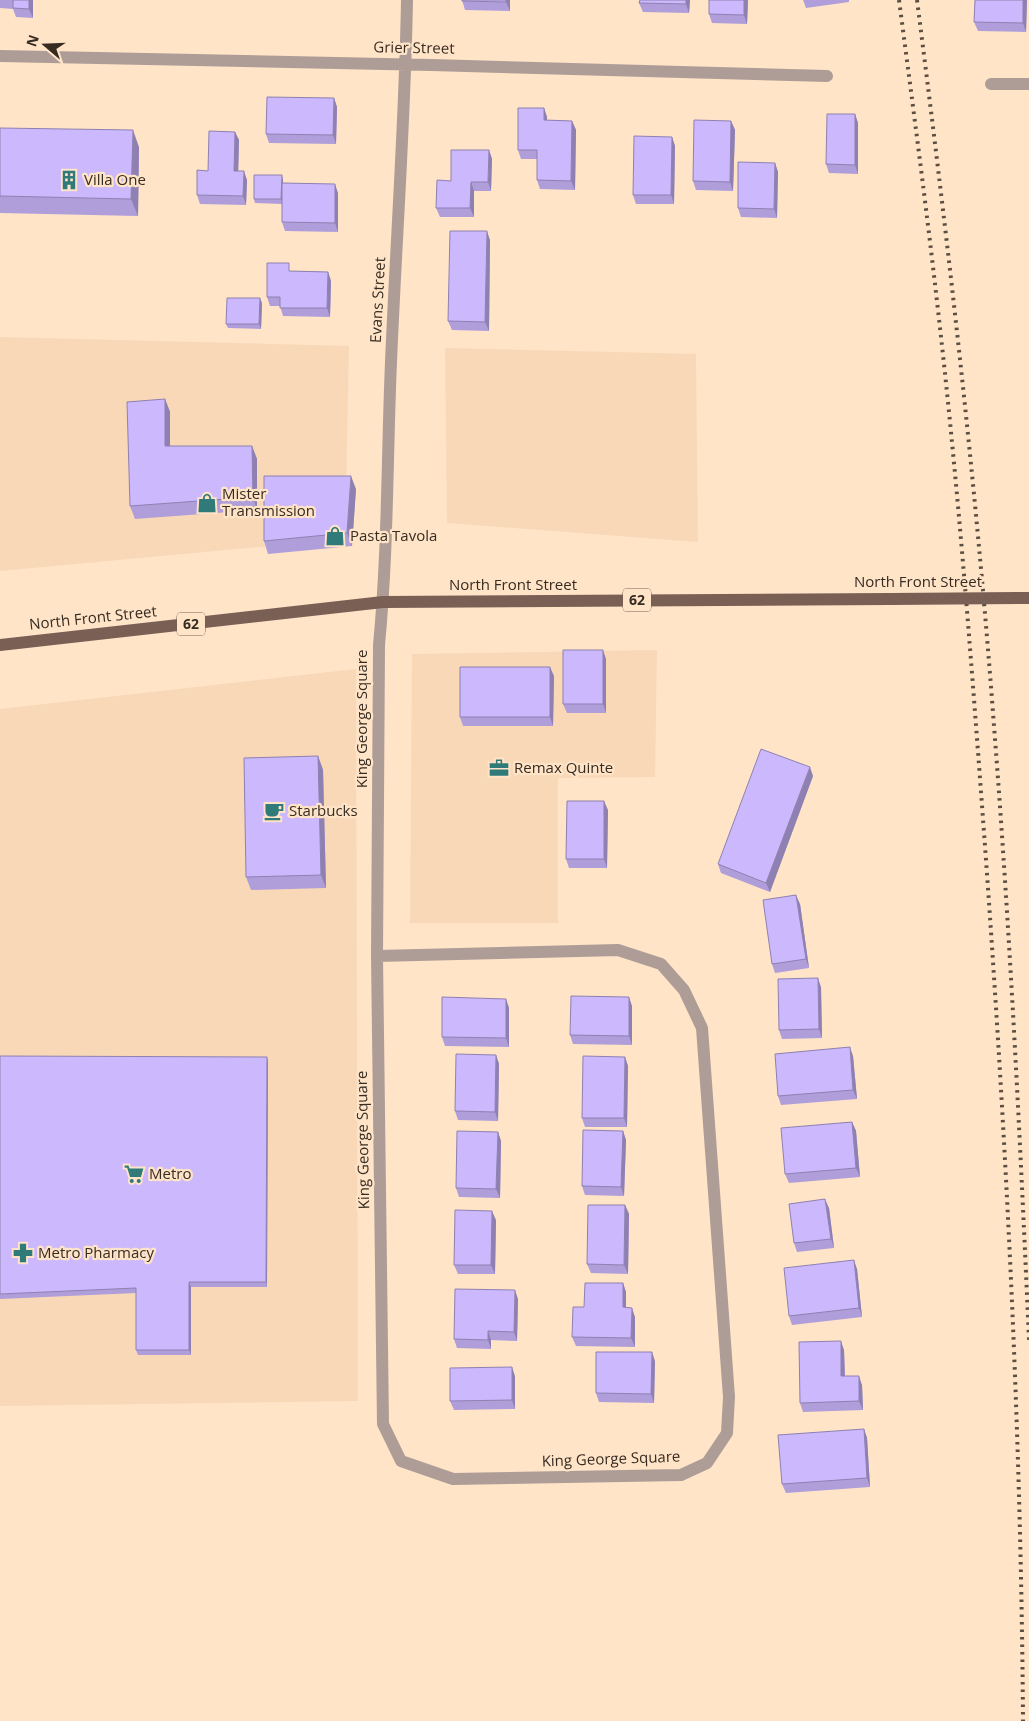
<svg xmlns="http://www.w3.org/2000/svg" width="1029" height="1721" font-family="'Open Sans',sans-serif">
<rect width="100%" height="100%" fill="#ffe4c8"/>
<path fill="#f8d8b7" d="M0 337 349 346 345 539 0 571Z
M445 348 696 354 698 542 447 523Z
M657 650 655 777 558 778V923H410L412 654Z
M356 669 358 1401 0 1406V709Z"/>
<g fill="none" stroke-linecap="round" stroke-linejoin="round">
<path stroke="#ae9d97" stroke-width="12" d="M0 56 431 65 827 76
M991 84H1029
M377 956 618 950 661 964 684 990 702 1028 729 1397 727 1433 707 1463 681 1475 453 1479 401 1461 383 1424 377 956 379 645C388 551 387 456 391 362 396 241 405 121 407 0"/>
<path stroke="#7a5f54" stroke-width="12" d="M0 645 383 602 890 599"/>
<path stroke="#5c4f42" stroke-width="4" stroke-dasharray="2.5 5" stroke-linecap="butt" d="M899 0C913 106 927 212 939 319 959 494 972 670 985 846 1006 1137 1021 1429 1023 1721
M917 0C948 242 976 483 994 726 1010 931 1020 1136 1029 1340"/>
<path stroke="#7a5f54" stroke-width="12" d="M890 599 1029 598"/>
</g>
<path fill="#af9eda" d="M0 0H33V18L16 17 13 9 0 8Z
M462 0H510V11L465 10Z
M640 0H690L689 13 643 12 639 3Z
M709 0H748L747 24 712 23 709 14Z
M803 0H849V2L806 8Z
M975 0H1027L1026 32 978 31 974 22Z
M334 98 337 107 336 144 269 143 266 134Z
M544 108 547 117V120L572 121 576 130 575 190 540 189 537 180V159H521L518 150Z
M855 114 858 123V174L829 173 826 164Z
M731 121 735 130 733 191 696 190 693 181Z
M0 128 139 147 138 216 0 213Z
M235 132 239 140 238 171 247 180 246 205 200 204 197 195 208 171Z
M672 137 675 146 674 204H636L633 195Z
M489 150 492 159 491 191H474V217H440L436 208 451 181Z
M775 163 778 172 777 218 741 217 738 208Z
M283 180V183L338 193V232L285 231 282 222V204L255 203 254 199Z
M490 240 489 331 452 330 448 321Z
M292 271 328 272 331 281 330 317 283 316 280 306H270L267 297Z
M262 303 261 329 228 328 226 324Z
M165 399 170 412V446H252L257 459V510L135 519 130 506Z
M356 489 352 546 268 554 264 541Z
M606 659V713H567L563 704Z
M554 676 553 726H463L460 717Z
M318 756 323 770 326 888 251 890 246 877Z
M813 776 770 892 721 873 718 864Z
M608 810 607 868H569L566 859Z
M800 904 809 968 775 973 772 964Z
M821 987 822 1038 782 1039 779 1030Z
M506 999 509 1008V1047L445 1046 442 1037Z
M632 1006V1045L573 1044 570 1035Z
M496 1055 499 1064 498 1121 458 1120 455 1111Z
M0 1056 268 1061 267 1287H191V1355H138L136 1350V1293L0 1299Z
M853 1056 857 1099 781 1105 778 1096Z
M625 1057 628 1066 627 1127H585L582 1118Z
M852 1122 856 1131 860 1177 789 1183 785 1174Z
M623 1131 626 1140 624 1196 585 1195 582 1186Z
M498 1132 501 1141 500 1198 459 1197 456 1188Z
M625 1205 629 1214 628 1274 591 1273 587 1264Z
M829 1208 834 1248 797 1252 794 1243Z
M496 1220 495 1274H458L454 1265Z
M857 1269 862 1317 792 1325 789 1316Z
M623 1283 626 1292V1307L635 1317V1347L576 1346 572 1337 584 1307Z
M518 1299 517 1341 491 1340V1349L457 1348 454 1339Z
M844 1350 845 1376 862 1385 863 1410 803 1412 800 1403Z
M655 1361 654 1403 599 1402 596 1393Z
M515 1376V1409L454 1410 450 1401Z
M864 1429 867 1438 870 1487 786 1493 782 1484Z"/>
<path fill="#8e81b1" d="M29 0H33V18L29 9Z
M506 0H510V11L506 2Z
M686 0H690L689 13 686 4Z
M744 0H748L747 24 744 15Z
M1023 0H1027L1026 32 1023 23Z
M334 98 337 107 336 144 333 135Z
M544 108 547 117V129L544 120Z
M855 114 858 123V174L855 165Z
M572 121 576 130 575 190 571 181Z
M731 121 735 130 733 191 730 182Z
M133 130 139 147 138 216 131 199Z
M235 132 239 140 238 180 234 171Z
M672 137 675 146 674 204 671 195Z
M489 150 492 159 491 191 488 182Z
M775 163 778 172 777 218 774 209Z
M244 171 247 180 246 205 243 196Z
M282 175 283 180V204L281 199Z
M471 182 474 191V217L470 208Z
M335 184 338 193V232L335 223Z
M487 231 490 240 489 331 485 322Z
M328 272 331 281 330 317 327 308Z
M260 298 262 303 261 329 259 324Z
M165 399 170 412V459L165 446Z
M252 446 257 459V510L253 497Z
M351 476 356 489 352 546 347 533Z
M603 650 606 659V713L603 704Z
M550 667 554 676 553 726 550 717Z
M318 756 323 770 326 888 321 875Z
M810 767 813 776 770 892 766 883Z
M604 801 608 810 607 868 604 859Z
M796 895 800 904 809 968 806 959Z
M818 978 821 987 822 1038 819 1029Z
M629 997 632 1006V1045L629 1036Z
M506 999 509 1008V1047L506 1038Z
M850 1047 853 1056 857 1099 853 1090Z
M496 1055 499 1064 498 1121 495 1112Z
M267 1057 268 1061 267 1287 266 1282Z
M625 1057 628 1066 627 1127 624 1118Z
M852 1122 856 1131 860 1177 856 1168Z
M623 1131 626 1140 624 1196 621 1187Z
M498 1132 501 1141 500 1198 496 1189Z
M825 1199 829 1208 834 1248 831 1239Z
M625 1205 629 1214 628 1274 624 1265Z
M492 1211 496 1220 495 1274 491 1265Z
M854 1260 857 1269 862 1317 859 1308Z
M189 1282 191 1287V1355L189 1350Z
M623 1283 626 1292V1316L623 1307Z
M515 1290 518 1299 517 1341 514 1332Z
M632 1308 635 1317V1347L631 1338Z
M488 1331 491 1340V1349L488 1340Z
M841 1341 844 1350 845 1385 841 1376Z
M652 1352 655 1361 654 1403 651 1394Z
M512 1367 515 1376V1409L512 1400Z
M859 1376 862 1385 863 1410 859 1401Z
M864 1429 867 1438 870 1487 867 1478Z"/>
<path fill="#cbb8fd" stroke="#8e81b1" d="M13 0H29V9L13 8Z
M462 0H506V2L462 1Z
M640 0H686V4L639 3Z
M709 0H744V15L709 14Z
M975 0H1023V23L974 22Z
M267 97 334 98 333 135 266 134Z
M518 108H544V120L572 121 571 181 537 180V150H518Z
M827 114H855V165L826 164Z
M694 120 731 121 730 182 693 181Z
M0 128 133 130 131 199 0 196Z
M209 131 235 132 234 171H244L243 196 197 195V170L208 171Z
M634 136 672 137 671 195H633Z
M451 150H489L488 182H471L470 208H436L437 180 451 181Z
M738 162 775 163 774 209 738 208Z
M254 175H282L281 199H254Z
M282 183 335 184V223L282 222Z
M450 231H487L485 322 448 321Z
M267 263H289V271L328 272 327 308H280V297H267Z
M227 298H260L259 324H226Z
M165 399V446H252L253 497 130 506 127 402Z
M264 476H351L347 533 264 541Z
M563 650H603V704H563Z
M460 667H550V717H460Z
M761 749 810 767 766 883 718 864Z
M318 756 321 875 246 877 244 758Z
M567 801H604V859H566Z
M796 895 806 959 772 964 763 900Z
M818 978 819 1029 779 1030 778 979Z
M571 996 629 997V1036L570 1035Z
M442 997 506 999V1038L442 1037Z
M850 1047 853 1090 778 1096 775 1054Z
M456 1054 496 1055 495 1112 455 1111Z
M0 1056 267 1057 266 1282H189V1350H136V1288L0 1294Z
M583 1056 625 1057 624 1118H582Z
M852 1122 856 1168 785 1174 781 1128Z
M583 1130 623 1131 621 1187 582 1186Z
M457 1131 498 1132 496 1189 456 1188Z
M825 1199 831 1239 794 1243 789 1204Z
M588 1205H625L624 1265 587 1264Z
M455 1210 492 1211 491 1265H454Z
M854 1260 859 1308 789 1316 784 1268Z
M585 1283H623V1307L632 1308 631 1338 572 1337 573 1307H584Z
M455 1289 515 1290 514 1332 488 1331V1340L454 1339Z
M841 1341V1376H859V1401L800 1403 799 1342Z
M596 1352H652L651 1394 596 1393Z
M512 1367V1400L450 1401V1368Z
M864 1429 867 1478 782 1484 778 1435Z"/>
<defs>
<symbol id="building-bare" viewBox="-9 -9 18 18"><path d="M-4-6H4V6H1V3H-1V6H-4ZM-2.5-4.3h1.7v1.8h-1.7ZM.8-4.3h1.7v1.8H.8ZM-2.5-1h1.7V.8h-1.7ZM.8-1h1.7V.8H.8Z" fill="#317a7a" stroke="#ffe4c8" stroke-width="2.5" paint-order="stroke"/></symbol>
<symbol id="shop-bare" viewBox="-9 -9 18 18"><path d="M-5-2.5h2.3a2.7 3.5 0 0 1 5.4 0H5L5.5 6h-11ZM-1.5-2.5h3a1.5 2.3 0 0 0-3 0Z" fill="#317a7a" stroke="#ffe4c8" stroke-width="2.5" paint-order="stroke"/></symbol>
<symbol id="office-bare" viewBox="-9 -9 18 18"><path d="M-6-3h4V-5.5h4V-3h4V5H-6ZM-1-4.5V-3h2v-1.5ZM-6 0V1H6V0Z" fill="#317a7a" stroke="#ffe4c8" stroke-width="2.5" paint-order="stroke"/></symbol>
<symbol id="cafe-bare" viewBox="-9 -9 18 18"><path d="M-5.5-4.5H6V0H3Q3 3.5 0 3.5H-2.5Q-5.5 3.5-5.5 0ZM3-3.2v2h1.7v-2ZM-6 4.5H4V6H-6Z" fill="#317a7a" stroke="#ffe4c8" stroke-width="2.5" paint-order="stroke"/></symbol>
<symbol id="supermarket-bare" viewBox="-9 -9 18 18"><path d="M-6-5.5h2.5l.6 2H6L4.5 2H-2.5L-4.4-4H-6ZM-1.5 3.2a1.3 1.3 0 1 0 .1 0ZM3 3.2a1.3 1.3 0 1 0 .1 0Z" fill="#317a7a" stroke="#ffe4c8" stroke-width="2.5" paint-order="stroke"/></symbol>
<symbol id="pharmacy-bare" viewBox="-9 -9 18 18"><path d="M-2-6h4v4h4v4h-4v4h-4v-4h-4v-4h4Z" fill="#317a7a" stroke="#ffe4c8" stroke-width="2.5" paint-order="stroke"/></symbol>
</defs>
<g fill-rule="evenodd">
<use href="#building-bare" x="55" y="166" width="28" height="28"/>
<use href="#shop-bare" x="193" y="489" width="28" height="28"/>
<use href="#shop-bare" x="321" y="522" width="28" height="28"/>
<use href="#office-bare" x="485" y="754" width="28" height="28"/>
<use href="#cafe-bare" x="260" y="797" width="28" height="28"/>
<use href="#supermarket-bare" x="120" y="1160" width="28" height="28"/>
<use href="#pharmacy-bare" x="9" y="1239" width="28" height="28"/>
</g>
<g text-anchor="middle" stroke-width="4.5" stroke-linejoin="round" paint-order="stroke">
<g fill="#ffe4c8" stroke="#726354" stroke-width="1">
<rect x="623" y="588.5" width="28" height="23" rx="4"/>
<rect x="177" y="612.5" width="28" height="23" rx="4"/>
</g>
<g font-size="14" font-weight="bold" fill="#362c22">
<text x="637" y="605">62</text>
<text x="191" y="629">62</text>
</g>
<g font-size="15" fill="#362c22" stroke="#ffe4c8">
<text transform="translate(414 48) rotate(1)" y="5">Grier Street</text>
<text transform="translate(378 300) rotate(-87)" y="5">Evans Street</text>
<text x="918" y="587">North Front Street</text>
<text x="513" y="590">North Front Street</text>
<text transform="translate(93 618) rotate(-6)" y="5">North Front Street</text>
<text transform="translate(362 719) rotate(-90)" y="5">King George Square</text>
<text transform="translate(363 1140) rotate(-91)" y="5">King George Square</text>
<text transform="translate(611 1459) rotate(-2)" y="5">King George Square</text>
</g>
<g font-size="15" fill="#362c22" stroke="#ffe4c8" text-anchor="start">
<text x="84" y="185">Villa One</text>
<text x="222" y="499">Mister<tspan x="222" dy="17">Transmission</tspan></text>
<text x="350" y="541">Pasta Tavola</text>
<text x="514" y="773">Remax Quinte</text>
<text x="289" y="816">Starbucks</text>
<text x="149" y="1179">Metro</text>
<text x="38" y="1258">Metro Pharmacy</text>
</g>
</g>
<g transform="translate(45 45) rotate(289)" stroke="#ffe4c8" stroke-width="4" paint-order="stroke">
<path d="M0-4L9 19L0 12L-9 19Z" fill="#362c22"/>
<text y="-8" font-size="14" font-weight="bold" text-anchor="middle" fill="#362c22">N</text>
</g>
</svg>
